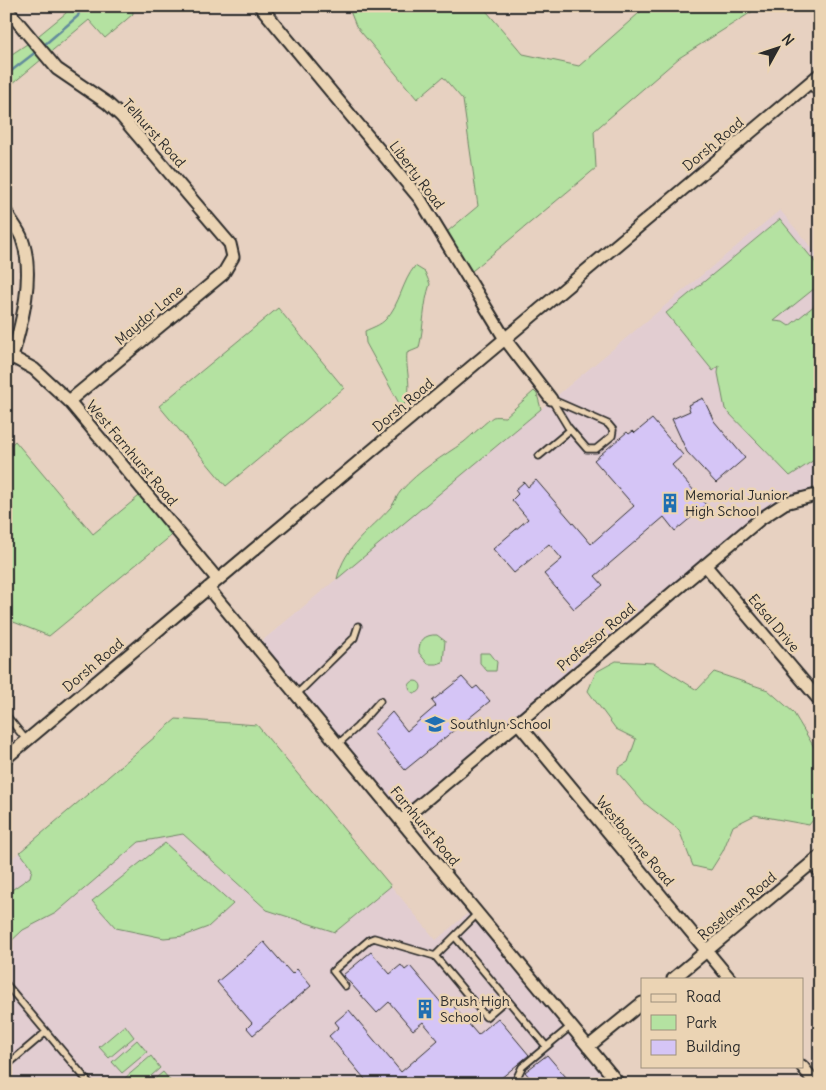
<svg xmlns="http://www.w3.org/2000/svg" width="826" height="1090" font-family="Delius,sans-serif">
<rect width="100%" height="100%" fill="#e7d1c1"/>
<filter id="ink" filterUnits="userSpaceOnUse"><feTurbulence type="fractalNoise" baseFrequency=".02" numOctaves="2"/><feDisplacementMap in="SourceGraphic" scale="10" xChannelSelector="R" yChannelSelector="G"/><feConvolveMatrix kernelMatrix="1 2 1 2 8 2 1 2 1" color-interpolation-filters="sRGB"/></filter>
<g filter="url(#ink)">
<path fill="#e2cdd1" d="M780 210 820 258V494L786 503 401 821 256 646Z
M45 830 90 884 139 842 183 834 267 910 335 932 391 886 436 940 474 908 619 1084H6V864Z"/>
<path fill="#b4e2a1" stroke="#708666" d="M66 6H132L133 14 105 38 89 20 6 89V58L33 40 66 13Z
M348 6H482L523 54 579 66 647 6H761L679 58 594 131 596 168 466 276 442 236 478 206 463 100 443 77 417 99 356 26Z
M780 219 820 268V284L774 321 783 322 789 326 820 301V456L790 476 725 409 718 373 719 366 713 371 666 313Z
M415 266 425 272 430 284C423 304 424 327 419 348L407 353C405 370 414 390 404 405H400L366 343 365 331C371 328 381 325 386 319 400 304 402 282 415 266Z
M278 308 344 388 226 486 159 406Z
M534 391 537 394 541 409 337 579C345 545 370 531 391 507 395 502 397 495 401 491 419 470 442 457 464 442 470 437 488 420 493 417 496 416 502 417 505 417Z
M15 441 93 534 144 492 177 531 49 636 6 619V449Z
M437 635 445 641 443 662 437 664H428L419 653C418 641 425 634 437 635Z
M480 653H490L497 662 496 671H487L480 663Z
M616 661 654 663 697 690 714 672 768 690 793 712 820 757V811L809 825 755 815 733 826 723 851 711 870 693 866 679 830 643 802 618 773V768L628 762 636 739 616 729 588 691 596 672Z
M409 687a6 6 0 1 1 12 0a6 6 0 1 1-12 0Z
M176 719 257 725 391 886 335 932 267 910 183 834 139 842 56 913 23 930 6 946V894L30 877 32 869 20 852Z
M165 843 233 904 208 927 184 936 164 938 116 928 92 901Z
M125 1025 134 1037 109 1058 99 1047Z
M137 1040 147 1052 122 1073 112 1062Z
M151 1056 160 1068 142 1084H130L125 1078Z
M163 1072 173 1084H149Z"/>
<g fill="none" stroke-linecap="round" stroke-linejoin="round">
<path stroke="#628b9c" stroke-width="2.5" d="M43 46 78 16 81 6
M6 75 37 51"/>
</g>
<path fill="#d5c5f6" stroke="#2b2b2b" d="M703 398 714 421 745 458 716 483 687 452 672 419 690 411 688 405Z
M652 419 683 455 672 465 706 505 675 531 664 517 595 576 603 585 574 609 544 574 562 559 549 544 514 573 493 549 528 519 512 500 518 494 515 490 524 482 528 487 536 480 591 544 634 506 594 460 627 432 629 434 633 431 635 433Z
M462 677 473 689 477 686 490 701 405 770 373 732 392 712 407 731 436 706 432 701Z
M264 942 292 974 297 969 311 986 253 1035 247 1028 252 1023 217 982Z
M371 952 390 974 401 965 405 970 410 966 443 1005 448 1000 478 1035 498 1018 529 1055 494 1084H369L329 1036 339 1027 335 1022 349 1010 401 1072 438 1040 423 1022 413 1030 389 1002 377 1013 343 975Z
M547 1055 572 1084H535L525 1072Z"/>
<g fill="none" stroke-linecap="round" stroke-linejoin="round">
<defs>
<path id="service" d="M551 399 608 424 613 430 612 436 596 449H587L568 427Z
M539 456 570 430
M297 694 354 638 358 626
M6 715 27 741
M338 744 357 727 380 701
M456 938 546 1046
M435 956 478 913
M6 984 90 1084
M345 986 333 971 369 940 374 938 435 956 486 1017 507 999
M6 1066 46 1032
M514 1084 522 1067 571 1026"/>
<path id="minor" d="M260 6 420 199 505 339 551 399
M6 8 57 69 107 103 121 116 230 244 233 257 223 274 69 401
M811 82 820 92
M6 212C11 221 19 230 22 239 35 274 22 323 12 357L7 362
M12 357 34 369 69 401 218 580
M705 565 820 701
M208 588 619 1084
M518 723 730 979
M6 758 820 74
M401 821 759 520 785 503 820 494
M812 863 820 872
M673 979 820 856
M588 1047 642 1003
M802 1066 816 1084"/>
</defs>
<use href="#service" stroke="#2b2b2b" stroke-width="9"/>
<use href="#minor" stroke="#2b2b2b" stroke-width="15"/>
<use href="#service" stroke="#ebd4b4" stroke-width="5.5"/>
<use href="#minor" stroke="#ebd4b4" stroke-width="11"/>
</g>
</g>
<defs>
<symbol id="building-bare" viewBox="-9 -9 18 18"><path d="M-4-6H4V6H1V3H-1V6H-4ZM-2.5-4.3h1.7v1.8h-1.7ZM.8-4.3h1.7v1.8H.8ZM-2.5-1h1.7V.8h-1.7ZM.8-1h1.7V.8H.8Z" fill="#1f6fb2" stroke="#ebd4b4" stroke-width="2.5" paint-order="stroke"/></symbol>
<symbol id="school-bare" viewBox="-9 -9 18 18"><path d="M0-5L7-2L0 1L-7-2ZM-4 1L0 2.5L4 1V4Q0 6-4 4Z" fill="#1f6fb2" stroke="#ebd4b4" stroke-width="2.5" paint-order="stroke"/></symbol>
</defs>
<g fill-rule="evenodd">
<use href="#building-bare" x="656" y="489" width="28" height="28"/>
<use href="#school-bare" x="421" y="710" width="28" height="28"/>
<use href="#building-bare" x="411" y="995" width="28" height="28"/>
</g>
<g text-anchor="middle" stroke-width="5" stroke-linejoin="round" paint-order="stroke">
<g font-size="14" fill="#2b2b2b" stroke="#ebd4b4">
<text transform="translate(154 133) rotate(48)" y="5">Telhurst Road</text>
<text transform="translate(713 144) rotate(-40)" y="5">Dorsh Road</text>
<text transform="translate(417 175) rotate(53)" y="5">Liberty Road</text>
<text transform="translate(149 315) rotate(-40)" y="5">Maydor Lane</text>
<text transform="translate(403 405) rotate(-40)" y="5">Dorsh Road</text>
<text transform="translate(132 453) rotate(50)" y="5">West Farnhurst Road</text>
<text transform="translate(774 623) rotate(50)" y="5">Edsal Drive</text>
<text transform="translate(596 637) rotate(-40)" y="5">Professor Road</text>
<text transform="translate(93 665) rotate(-40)" y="5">Dorsh Road</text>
<text transform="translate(425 826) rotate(50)" y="5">Farnhurst Road</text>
<text transform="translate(635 841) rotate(50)" y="5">Westbourne Road</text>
<text transform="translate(737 906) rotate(-40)" y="5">Roselawn Road</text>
</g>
<g font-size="14" fill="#2b2b2b" stroke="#ebd4b4" text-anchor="start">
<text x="685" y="500">Memorial Junior<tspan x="685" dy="16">High School</tspan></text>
<text x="450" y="729">Southlyn School</text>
<text x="440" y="1006">Brush High<tspan x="440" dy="16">School</tspan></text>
</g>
</g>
<rect width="826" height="1090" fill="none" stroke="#ebd4b4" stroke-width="25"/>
<rect x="12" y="12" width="801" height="1065" fill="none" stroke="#2b2b2b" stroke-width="2" filter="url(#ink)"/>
<rect x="641" y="978" width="162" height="90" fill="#ebd4b4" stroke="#9e907d"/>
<rect x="651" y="994" width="25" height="8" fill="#ebd4b4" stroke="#9e907d"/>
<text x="686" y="1002" font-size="15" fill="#2b2b2b">Road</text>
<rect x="651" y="1015" width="25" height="15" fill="#b4e2a1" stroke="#9e907d"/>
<text x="686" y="1028" font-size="15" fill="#2b2b2b">Park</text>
<rect x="651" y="1040" width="25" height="15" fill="#d5c5f6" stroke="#9e907d"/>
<text x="686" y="1052" font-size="15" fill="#2b2b2b">Building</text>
<g transform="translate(778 48) rotate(50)" stroke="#ebd4b4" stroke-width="4" paint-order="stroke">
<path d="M0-4L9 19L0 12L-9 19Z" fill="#2b2b2b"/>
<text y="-8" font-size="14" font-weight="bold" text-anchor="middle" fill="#2b2b2b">N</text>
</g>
</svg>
